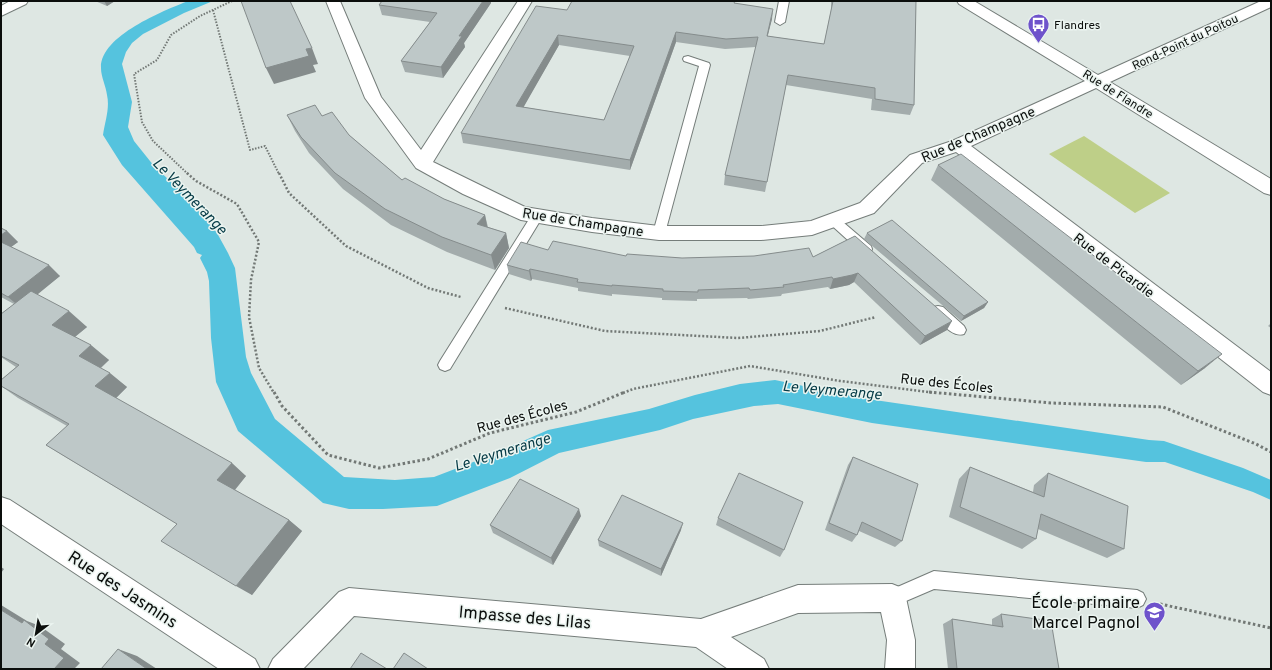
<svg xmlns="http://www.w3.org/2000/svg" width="1272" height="670" font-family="Overpass,sans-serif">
<rect width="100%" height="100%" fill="#dee7e3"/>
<path fill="#becf88" d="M1084 136 1170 193 1135 213 1049 154Z"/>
<path fill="#55c3de" d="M188 1H213L184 13 143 34 132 43 126 52 122 64 132 102 128 127 134 141 154 166 184 194 217 233 228 253 235 268 246 357 251 373 275 419 344 477 395 480 434 477 489 456 548 430 649 409 695 395 740 384 775 380 861 398 1149 440 1164 441 1243 468 1271 480V500L1253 492 1165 462H1146L872 423 778 404 754 406 693 419 660 430 559 453 510 478 437 506 383 509H349L323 503 238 431 216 382 211 338 209 281 207 272 200 258 202 255 197 253 194 247 122 165 103 135C105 121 110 108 107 95 106 86 101 77 101 68 100 36 163 11 188 1Z"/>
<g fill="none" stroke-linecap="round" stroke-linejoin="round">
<defs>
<path id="lane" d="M779 1H789L785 22 780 25 775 22Z
M688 56 709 63 710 65 665 233 663 236 659 238 655 236 653 233 699 66 684 61 683 59 684 57Z
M537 212 541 213 543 216 450 369 445 371 440 369 438 365 440 361 533 213Z
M833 216 837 217 871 246 872 249 871 252 866 254 861 252 829 223 827 220 829 217Z
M938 306 943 307 964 326 966 330 964 334C952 338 941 322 933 315L931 311 933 307Z
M934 571 1137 590 1143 593 1146 599 1143 605 1137 608 934 589 892 607 886 604 883 598 886 592Z"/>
<path id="street" d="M326 1H340L381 97 421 150 518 1H532L433 162 525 207 592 218 659 226H761L811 221 860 203 910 155 952 141 1085 81 959 4 957 1H974L1098 75 1261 1H1271V7L1110 82 1271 179V195L1264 193 1096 88 971 146 1271 372V395L1263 392 956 152 922 163 874 213 812 235 761 240H659L592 232 521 220 463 194 416 168 365 98Z
M1 497 10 500 255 659 260 669H219L1 524Z
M892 584 902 588 906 598 915 640V669H885L887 640 881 612 798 613 731 637 764 659 769 669H728L696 647 354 616 303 669H268L273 659 339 592 349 588 701 619 798 585Z"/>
<path id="secondary" d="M10 1H28L26 4 1 16V6Z"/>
</defs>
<use href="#lane" stroke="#757d7a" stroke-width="2"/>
<use href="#street" stroke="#757d7a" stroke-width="2"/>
<use href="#secondary" stroke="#757d7a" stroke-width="2"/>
<path stroke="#727875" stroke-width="2" stroke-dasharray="1.5 1.5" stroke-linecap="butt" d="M213 10 250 150 265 146 279 174
M188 174 153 141 142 122 134 74 157 60 171 35 200 16 232 1"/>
<path stroke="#727875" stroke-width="2.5" stroke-dasharray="2 2" stroke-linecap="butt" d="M187 173 196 181 237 204 259 242 251 280 249 317 259 368 274 393
M279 173 289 193 346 246 428 288 461 297
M505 308 605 331 738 338 820 331 876 317
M623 393 633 389 750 366 840 381 937 393"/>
<path stroke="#727875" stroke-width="3" stroke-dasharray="2.5 2.5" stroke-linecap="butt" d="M274 392 282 406 328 455 379 468 428 459 490 433 576 412 625 392
M929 392 1051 403 1163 407 1256 444 1271 452
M1160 604 1271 628"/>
<use href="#lane" fill="#fff" fill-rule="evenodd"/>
<use href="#street" fill="#fff" fill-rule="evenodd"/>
<use href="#secondary" fill="#fff" fill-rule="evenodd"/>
</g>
<path fill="#a3acac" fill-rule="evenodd" d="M95 1H115L107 6Z
M382 1H491V3L464 43 465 47 443 78 405 72 401 61 430 22 382 15 379 5Z
M831 1H916L914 105 910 115 871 110 872 99 786 85 765 192 724 185 725 175 756 47 725 49 676 42 630 170 463 143 461 133 567 10 736 3 772 19 767 36 824 44 831 10ZM559 45 630 56 604 120 523 107Z
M287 115 322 116 349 135 402 180 444 199 485 215 488 227 506 233 509 248 495 270 447 252 391 225 343 189 309 153 295 131Z
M938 165 1205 368 1181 385 931 180Z
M1 228 7 231 18 242 11 247 60 276 37 294 87 327 75 337 109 360 101 368 127 387 116 398 246 476 235 490 289 520 302 531 252 595 177 524 67 458 46 445 67 426 18 398 1 386V380L16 367 1 357V314L14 304 1 297Z
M867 233 988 302 984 308 961 321 864 239Z
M855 236 947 330 920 345 854 282 849 285 830 289 828 287 782 294 781 296 748 299 747 298 697 299V301L662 300V298L612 294V296L578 291V288L532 279 531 281 509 274 507 265 548 250 626 256 682 258 813 257Z
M1271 323V328L1268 326Z
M853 457 902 541 895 547 859 531 857 535 852 542 825 530 848 465Z
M970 467 1033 492 1034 485 1048 473 1124 549 1107 558 1038 529 1036 539 1022 549 949 517 959 479Z
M581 516 553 565 493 533 490 525Z
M718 518 784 550 780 557 716 525Z
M681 530 661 576 599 546 598 540Z
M1001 614 1059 669H948L943 624 952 619 992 625V619Z"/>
<path fill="#858c8c" d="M104 1H115L107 6Z
M483 1H491V3L464 43 465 47 443 78 441 67 459 36Z
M773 9 772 19 765 47 767 36Z
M676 32V42L630 170V160Z
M558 35 559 45 518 117 516 106Z
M312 48 318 64 313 65 316 72 274 84 266 68 306 49Z
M485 215 488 231 477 224Z
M7 231 18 242 7 250 1 244V235Z
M506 233 509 248 495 270 491 255Z
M49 265 60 276 21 308 8 297Z
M530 269 532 279 531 281 529 271Z
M858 273 854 282 849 285 830 289 833 279Z
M988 302 984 308 961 321 964 316Z
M69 311 87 327 71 340 52 325Z
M952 321 947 330 920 345 925 336Z
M91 345 109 360 97 371 79 356Z
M1222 354 1205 368 1181 385 1198 371Z
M110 373 127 387 113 401 95 386Z
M232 463 246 476 233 492 217 480Z
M579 509 581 516 553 565 551 558Z
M289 520 302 531 252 595 236 586Z
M683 523 681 530 661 576V569Z
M1 567 4 569 1 573Z
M1 605 27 621 40 626 65 644 61 649 80 663 74 669H54L45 644 22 623 1 610Z
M118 649 137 656 157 669H147Z"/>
<path fill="#bec8c8" stroke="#858c8c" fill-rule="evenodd" d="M241 1H290L312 48 306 49 309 56 266 68Z
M382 1H483L459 36H462L441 67 401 61 437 13 379 5Z
M572 1H735L734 3 773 9 767 36 824 44 833 1H916L914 105 875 99V88L788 75 767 182 725 175 758 37 726 39 676 32 630 160 461 133 536 6 567 10ZM558 35 634 46 604 120 516 106Z
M315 105 322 116 332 112 349 135 402 180 405 178 444 199 485 215 477 224 506 233 491 255 442 237 385 209 335 173 301 137 287 115Z
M961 154 1222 354 1198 371 938 165Z
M892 220 988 302 964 316 867 233Z
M1 228 7 231 1 235Z
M855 236 952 321 925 336 858 273 852 275 833 279 832 277 783 285 784 287 750 290 749 288 698 290V292L663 291V289L612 285V286L577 282 578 279 530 269 529 271 507 265 521 242 548 250 553 241 626 256 627 254 682 258 754 256 809 248 813 257Z
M1 242 49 265 8 297 1 293Z
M31 291 69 311 52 325 91 345 79 356 110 373 95 386 232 463 217 480 289 520 236 586 161 541 177 524 46 445 69 424 1 386V380L19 365 1 356V314Z
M853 457 918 484 902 541 862 522 857 535 829 523Z
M970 467 1044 497 1048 473 1128 506 1124 549 1041 514 1036 539 960 507Z
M739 473 803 502 784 550 718 518Z
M520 479 579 509 551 558 490 525Z
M622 495 683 523 661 569 598 540Z
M1 610 22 623 24 620 49 639 45 644 64 658 54 669H1Z
M1001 614 1051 621 1059 669H957L952 619 1003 627Z
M118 649 147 669H101Z
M361 653 387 669H350Z
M404 653 428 669H393Z"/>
<defs>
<symbol id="bus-pin" viewBox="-11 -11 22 30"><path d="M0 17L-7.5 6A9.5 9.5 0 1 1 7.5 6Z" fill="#6e52cb" stroke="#ebf4f0"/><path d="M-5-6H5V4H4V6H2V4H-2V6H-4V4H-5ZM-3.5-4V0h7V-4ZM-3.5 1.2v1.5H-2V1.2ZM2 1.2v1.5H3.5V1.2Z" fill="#fff"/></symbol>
<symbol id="school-pin" viewBox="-11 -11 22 30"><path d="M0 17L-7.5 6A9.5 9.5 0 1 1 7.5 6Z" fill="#6e52cb" stroke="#ebf4f0"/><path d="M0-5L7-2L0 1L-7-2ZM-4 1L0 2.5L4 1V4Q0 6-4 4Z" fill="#fff"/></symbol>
</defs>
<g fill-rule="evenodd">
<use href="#bus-pin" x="1026" y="12" width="25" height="34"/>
<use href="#school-pin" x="1142" y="600" width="25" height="34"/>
</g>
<g text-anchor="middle" stroke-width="3" stroke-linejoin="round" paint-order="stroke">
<g font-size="12" fill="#0b0e0c" stroke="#ebf4f0" text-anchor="start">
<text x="1054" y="29">Flandres</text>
</g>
<g font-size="12" fill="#0b0e0c" stroke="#ebf4f0">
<text transform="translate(1185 42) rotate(-25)" y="4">Rond-Point du Poitou</text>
<text transform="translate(1118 94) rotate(32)" y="4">Rue de Flandre</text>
</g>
<g font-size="14" fill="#0b0e0c" stroke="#ebf4f0">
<text transform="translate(978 134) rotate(-23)" y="5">Rue de Champagne</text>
<text transform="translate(583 222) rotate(9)" y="5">Rue de Champagne</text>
<text transform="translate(1114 265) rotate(37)" y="5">Rue de Picardie</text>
<text transform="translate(947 383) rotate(6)" y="5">Rue des Écoles</text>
<text transform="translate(522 416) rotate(-15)" y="5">Rue des Écoles</text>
</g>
<g font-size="15" font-style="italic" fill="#053a45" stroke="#ebf4f0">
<text transform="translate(190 196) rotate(46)" y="5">Le Veymerange</text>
<text transform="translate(832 390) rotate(5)" y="5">Le Veymerange</text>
<text transform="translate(502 452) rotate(-17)" y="5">Le Veymerange</text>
</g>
<g font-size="17" fill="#0b0e0c" stroke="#ebf4f0">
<text transform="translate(123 589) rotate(33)" y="6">Rue des Jasmins</text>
<text transform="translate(525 617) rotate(5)" y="6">Impasse des Lilas</text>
</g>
<g font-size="17" fill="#0b0e0c" stroke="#ebf4f0" text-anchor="end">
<text x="1140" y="608">École primaire<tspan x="1140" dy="20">Marcel Pagnol</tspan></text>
</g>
</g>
<rect width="1272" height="670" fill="none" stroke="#0b0e0c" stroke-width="4"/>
<g transform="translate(36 634) rotate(211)" stroke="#ebf4f0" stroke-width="3" paint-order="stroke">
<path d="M0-3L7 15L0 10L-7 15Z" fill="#0b0e0c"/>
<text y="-6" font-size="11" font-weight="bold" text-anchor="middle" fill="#0b0e0c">N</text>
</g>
</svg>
